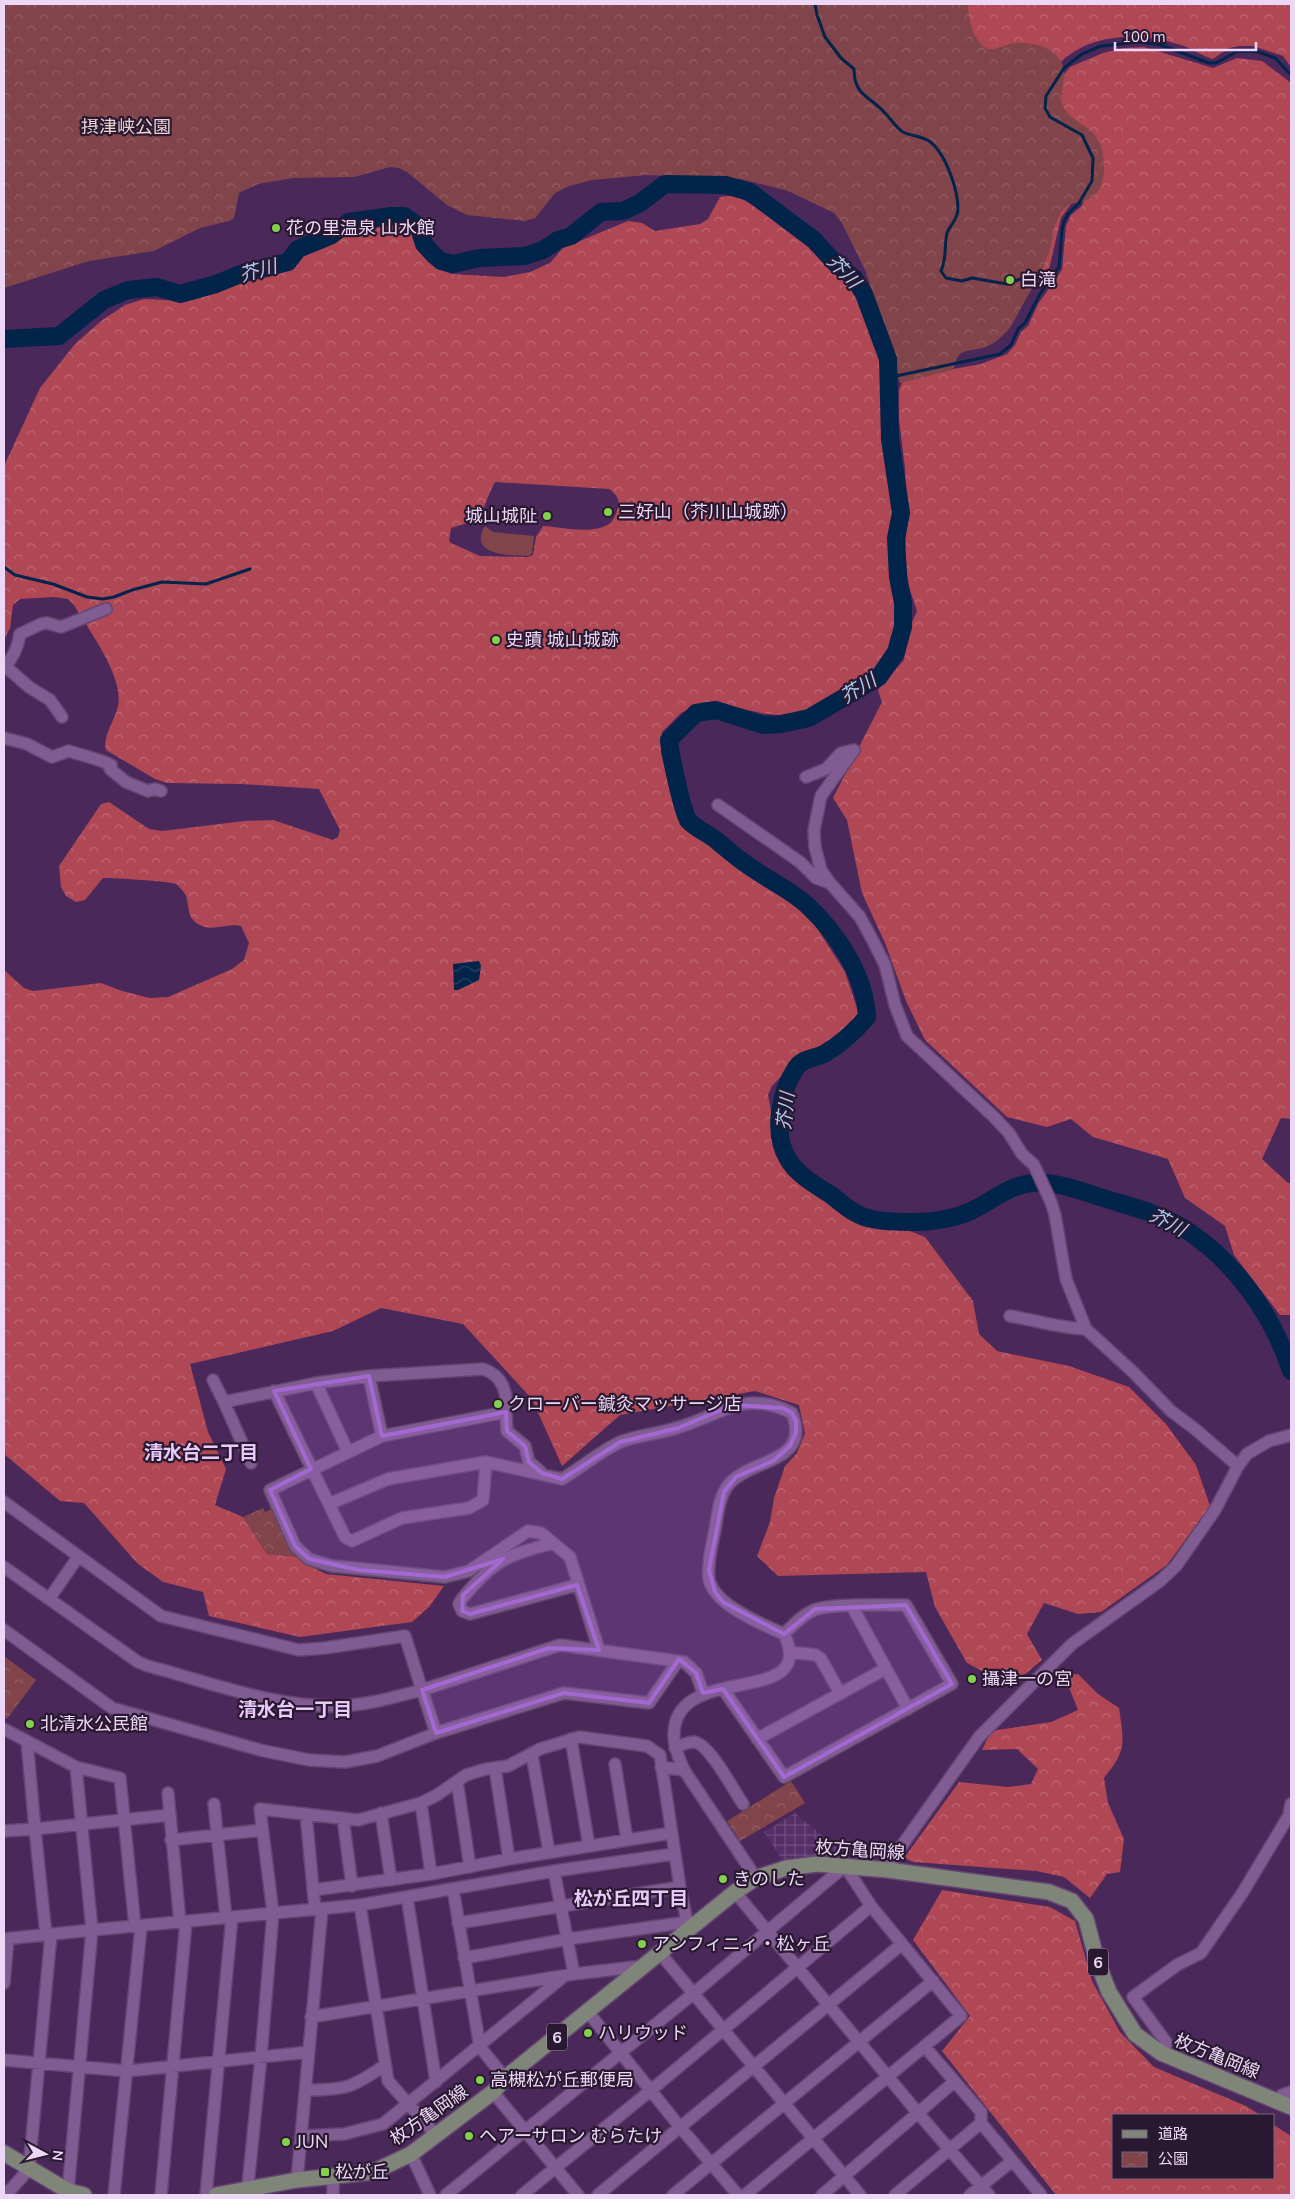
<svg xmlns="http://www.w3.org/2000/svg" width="1295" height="2199" font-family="'Nunito Sans','Noto Sans JP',sans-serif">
<defs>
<pattern id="industrial-grid" width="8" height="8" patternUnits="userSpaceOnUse" patternTransform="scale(1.25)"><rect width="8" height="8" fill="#572f68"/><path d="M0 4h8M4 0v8" fill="none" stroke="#6f4c7e"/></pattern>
<pattern id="forest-crowns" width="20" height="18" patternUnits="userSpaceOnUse" patternTransform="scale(1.25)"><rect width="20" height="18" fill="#af4755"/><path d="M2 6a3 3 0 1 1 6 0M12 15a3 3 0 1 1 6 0" fill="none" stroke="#be6976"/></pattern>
<pattern id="park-crowns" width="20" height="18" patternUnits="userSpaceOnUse" patternTransform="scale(1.25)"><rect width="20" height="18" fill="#81444a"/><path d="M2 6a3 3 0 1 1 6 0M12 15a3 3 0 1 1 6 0" fill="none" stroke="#935e65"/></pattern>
<pattern id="water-waves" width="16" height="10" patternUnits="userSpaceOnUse" patternTransform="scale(1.25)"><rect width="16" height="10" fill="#02234a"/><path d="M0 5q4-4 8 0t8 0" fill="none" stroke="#274265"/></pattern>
</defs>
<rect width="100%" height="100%" fill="#4b285a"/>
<path fill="url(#industrial-grid)" d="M795 1813 840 1850 838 1857 813 1856 783 1861 764 1832Z"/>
<path fill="#81444a" d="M485 526 493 532 534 536 532 554 528 556C511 555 467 556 485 526Z"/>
<path fill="url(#forest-crowns)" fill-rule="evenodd" d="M818 4H1291V67L1283 56 1253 46H1240L1229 48 1213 59C1202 56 1194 50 1184 46 1145 33 1099 31 1065 58 1058 64 1052 75 1047 83L1081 190 1061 218 1049 269C1043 278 1037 275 1027 274Z
M1144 47 1213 68 1237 58 1262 61 1291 83V1119L1281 1118 1262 1159 1288 1183H1291V1315H1280L1234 1255 1225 1226 1185 1198 1168 1159 1093 1137 1071 1119 1047 1127 1007 1117 925 1040 906 1001 885 943 862 893 847 820 833 798 882 702 878 690 904 660 908 632 917 611 908 584 905 550 907 519 905 468 899 420V390L904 378 981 364 1007 354 1015 345 1021 332 1028 326 1038 304 1062 270 1066 226 1071 215 1082 206 1086 195 1052 113 1060 79 1070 67 1103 53 1124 48Z
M735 195 797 231 811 244 817 255 848 281 857 296 868 320 869 330 882 355 886 443 889 458 890 485 895 503 893 556 899 598 894 640 882 666 876 671 858 677 852 686 823 706 799 716H784L761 713 713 702H704L681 713 662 732 661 753 678 819 697 836 796 906 817 928 845 972 859 1014 850 1027 817 1048 799 1057 772 1086 768 1095 776 1139 784 1162 803 1185 862 1224 902 1228 925 1237 973 1301 979 1334 997 1351 1069 1366 1129 1387 1166 1424 1196 1465 1210 1506 1167 1565 1101 1612 1078 1614 1044 1603 1027 1634 1042 1660 1011 1686 967 1663 935 1607 926 1572 778 1576 757 1556 770 1522 774 1498 785 1466 797 1453 805 1433 799 1405 755 1391 620 1415 562 1466 532 1399 463 1324 381 1308 333 1331 190 1364 208 1432 226 1469 215 1505 243 1517 267 1554 301 1557 312 1567 326 1574 444 1586 429 1607 412 1622 300 1637 209 1616 203 1592 163 1582 137 1563 84 1503 60 1501 4 1454V970L24 988 33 991 101 983 122 991 150 998 168 997 232 969 244 960 249 943 241 926C228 923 212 932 200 925 186 918 190 907 186 896 185 893 179 886 176 884 168 881 113 878 103 878L85 900 76 902 66 896 61 887 59 866 101 804 109 802 149 829 162 831 244 821 273 820 333 840 338 837 340 830 319 789 241 784 167 783 155 779 106 750C102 736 115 721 118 706 124 676 89 631 74 605L68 599 54 597 20 599 13 605 10 628 4 640V466L40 388 75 344 101 321 125 305 144 299 184 301 233 285 277 275 289 270 302 255 350 229 367 230 398 222 406 223 412 231 420 248 437 268 451 274 504 277 530 272 550 263 563 248 628 221 642 223 655 231 700 224 708 219 720 197ZM495 482 609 489C616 494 620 498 618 508 616 513 614 521 609 524 592 535 562 527 543 526L536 537 533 555 528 557 480 556 451 543 449 541 451 528C491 517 478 513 495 482Z
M1078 1674 1098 1694 1119 1708C1124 1743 1127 1750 1104 1778L1108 1803 1124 1839 1120 1872 1107 1874 1090 1898 1064 1877 1036 1871 913 1862 904 1858 959 1782 1008 1787 1031 1784 1038 1769 1017 1749 982 1750 991 1731 1051 1722 1078 1710 1064 1675Z
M942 1890 1050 1907 1075 1921 1092 1981 1120 2032 1154 2067 1246 2106 1260 2115H1114V2178H1274V2125L1291 2136V2195H1056L942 2051 970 2016 913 1940Z"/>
<path fill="url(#park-crowns)" d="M4 4H968C968 17 974 46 989 49 997 50 1006 44 1014 43 1022 42 1037 44 1044 47 1080 66 1055 87 1063 106 1072 125 1096 124 1102 150 1106 167 1106 193 1087 200 1074 205 1068 200 1059 216 1053 227 1053 240 1049 252 1043 272 1032 288 1022 306 1018 313 1014 322 1009 329 1001 338 991 347 978 349 972 350 965 350 960 354 955 358 956 365 952 370L900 383 866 272 842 223 834 213 788 191 741 179 647 175 592 180 569 186 555 193 535 218 525 221 467 215 447 205 407 172 399 168 390 167 354 177 293 178 258 184 239 193 234 218 229 221 200 228 154 251 89 261 4 288Z
M263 1508 265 1512 272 1509 292 1551 301 1557 267 1554 243 1517Z
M4 1656 36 1680 7 1719 4 1717Z
M791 1781 805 1803 740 1841 727 1821Z"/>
<path fill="url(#water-waves)" d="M479 961 481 966 479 980 458 990H454L453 964Z"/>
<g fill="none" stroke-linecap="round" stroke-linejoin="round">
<path stroke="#02234a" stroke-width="3" d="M815 4 817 15 825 37 841 58 854 69C854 96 870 96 885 113 891 119 896 128 903 132 911 136 921 136 929 141 945 152 958 189 958 209 958 219 950 225 947 233 944 246 947 258 941 271L946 278 962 281 972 278 1007 284 1028 276 1052 279
M887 373 896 376 1000 354 1011 345 1018 329 1025 323 1040 294 1059 267 1062 230 1064 221 1068 214 1079 203 1092 181 1093 158 1082 135 1050 117 1045 108 1046 96 1064 68 1082 54 1101 46 1140 42 1161 45 1209 63H1216L1238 51 1259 52 1275 58 1291 75
M4 567 15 575 53 584 87 597 103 599 114 597 132 590 162 582 206 584 250 569"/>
<path stroke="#02234a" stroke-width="18" d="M4 339 59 336 104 300 128 290 157 287 180 294 216 284 243 273 288 262 298 249 330 236 349 222 391 216H404L413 222 420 231 424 244 434 255 441 261 453 264 479 258 525 256 543 250 558 240 571 236 601 212 623 211 640 203 665 184 725 185 750 192 814 240 836 264 854 278 864 294 888 359 890 439 901 513 896 538 898 577 903 603V627L896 652 879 677 809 718 781 724 763 725 716 710 696 713 669 740C670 753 682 810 688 820 694 828 708 833 716 840 728 850 739 860 752 868 770 881 792 891 808 906 838 934 865 976 867 1017 854 1032 841 1044 824 1054 814 1059 804 1057 796 1068 780 1092 772 1133 788 1159 796 1174 817 1186 831 1195 844 1205 855 1216 872 1219 885 1222 902 1222 916 1222 932 1222 956 1218 971 1211 990 1202 1010 1185 1032 1183 1052 1180 1084 1192 1103 1198 1132 1207 1163 1214 1188 1231 1237 1264 1273 1316 1291 1371"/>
<defs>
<path id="street" d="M5 666 29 687 50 700 62 717
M4 668C13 658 18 648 20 634L41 624 47 623 61 627 106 609
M4 738 27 744 52 757 69 751C83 756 97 758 111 765L110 769 126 782 148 791 155 789 161 791
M854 750 821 796 814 830 815 847 821 870 830 883 860 917 873 941 885 965 895 1005 907 1036 994 1117 1009 1133 1022 1154 1034 1165 1051 1202 1055 1215 1066 1279 1086 1329 1133 1372 1171 1411 1195 1429 1238 1466
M806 777 826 769 841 753 854 750
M718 805 800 862 816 878 830 883
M1010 1316C1035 1320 1060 1328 1086 1329
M369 1376 382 1436
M213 1380 224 1402 316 1383 369 1376 483 1369C503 1375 508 1394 506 1412
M316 1383 348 1452
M274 1391 345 1537 352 1541 402 1518 469 1508 483 1500 486 1462 562 1479C580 1468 601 1451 620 1442 637 1435 658 1434 676 1428 720 1416 744 1388 792 1413 812 1462 752 1459 730 1483 719 1495 718 1514 715 1530 712 1544 707 1564 709 1579 714 1605 762 1624 784 1634 820 1710 671 1659 674 1737 674 1749 680 1760 684 1770
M224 1402 251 1463
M540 1471 529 1462 525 1446 507 1431 506 1412 382 1436 270 1490 295 1546 309 1559 332 1566 445 1577 469 1571 528 1531 541 1533 570 1557 599 1650
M4 1502 161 1616 299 1650 325 1648 405 1636 422 1690C395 1697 367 1705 339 1706 276 1708 209 1682 148 1666L138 1662 4 1567
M329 1504 388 1479 486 1462
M553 1543C515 1554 500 1556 473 1586 467 1593 463 1596 459 1604L462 1611 470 1614 577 1585
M49 1599 78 1557
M852 1606 908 1709
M4 1630 112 1708 260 1750 309 1760 345 1762 377 1756 436 1733 564 1693 649 1703 678 1661
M790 1652 816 1655 821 1659 840 1693
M723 1689 784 1777 952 1684 906 1605C885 1605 830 1603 814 1610 802 1615 793 1625 784 1634
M4 1729 76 1767 120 1778 135 1927
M436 1733 422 1690 560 1645 684 1662 696 1673 703 1693
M571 1739 589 1846
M757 1739 885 1669
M27 1741 35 1829 170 1815 168 1793
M675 1748C681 1745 687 1742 694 1742 709 1743 734 1791 743 1804
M532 1755 549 1852
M615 1764 627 1840
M76 1767 92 1930 360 1905 554 1871 674 1854
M661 1767 684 1770 756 1878
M495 1768 509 1859
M457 1781 470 1867
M421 1803 431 1874
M214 1804 226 1918
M381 1813 391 1880
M306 1814 315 1909
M170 1815 180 1923
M343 1818 352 1886
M4 1831 35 1829 46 1935
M171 1840 262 1830
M888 1870 898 1851 979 1737 1072 1644 1160 1581 1176 1566 1215 1510 1238 1466 1247 1454 1269 1441 1291 1435
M554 1871 574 1974
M453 1889 480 2047 505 2078
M313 1890 431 1874 509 1859 671 1833
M735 1892 918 2113 989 2195
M407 1897 436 2082
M360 1905 388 2081 436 2135
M458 1923 680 1887
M4 1939 92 1930 68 2191
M660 1953 860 2195
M464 1958 568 1939 687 1922
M4 1983 8 1939
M588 2012 680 2127 738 2195
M311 2017 574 1974 643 1966
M925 2047 981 2112V2123L1041 2195
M1161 2053 1165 2048 1166 2042 1133 1997 1177 1965 1201 1953 1243 1892 1279 1832 1289 1815 1291 1804
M4 2060 128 2071 309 2052
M306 2090C346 2090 352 2088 385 2065
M493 2092 578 2195
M1278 2101 1282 2095 1291 2092
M301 2136 344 2134 383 2124 563 1977
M411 2154 430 2195
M333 2177V2195
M297 2180 322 1909
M6 2195 29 2169 51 1935
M114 2195 141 1927
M161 2195 186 1922
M206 2195 232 1917
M247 2195 261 2057 273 1913 260 1809 358 1820 421 1803 437 1795 466 1775 486 1769 508 1766 540 1749 579 1737 647 1746 660 1755 680 1887 687 1922 690 1927
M446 2195 694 1993 845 1866 871 1906 961 2016 745 2195
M522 2195 650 2091 871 1906
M598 2195 902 1944
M673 2195 933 1981
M822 2195 954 2082
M895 2195 981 2123
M970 2195 1012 2161"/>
<path id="primary" d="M4 2153 68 2191 84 2195
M216 2195 297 2180 373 2172 411 2154 493 2092 505 2078 735 1892 756 1878 786 1868 817 1864 888 1870 1049 1892 1072 1901 1086 1919 1097 1961 1109 1992 1135 2034 1161 2053 1291 2107"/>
</defs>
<use href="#street" stroke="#654672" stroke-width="14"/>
<use href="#primary" stroke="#654672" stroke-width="18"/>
<use href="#street" stroke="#815c93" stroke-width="11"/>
<use href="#primary" stroke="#7f8679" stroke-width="15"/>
</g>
<path fill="#a368d2" fill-opacity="0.2" stroke="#a368d2" stroke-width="4" stroke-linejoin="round" d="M369 1376 382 1436 506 1412 507 1431 525 1446 529 1462 542 1473 562 1479 620 1442 678 1428 733 1405 783 1408 792 1413 796 1421V1433L790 1446 773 1461 736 1477 724 1492 709 1570 715 1592 723 1602 784 1634 815 1609 906 1605 952 1684 784 1777 723 1689 703 1693 696 1673 679 1659 649 1703 564 1693 436 1733 422 1690 549 1648 599 1650 577 1585 470 1614 462 1611 463 1595 503 1559 445 1577 359 1570 309 1559 295 1546 270 1490 311 1469 274 1391Z"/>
<g fill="#83d04e" stroke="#291930" stroke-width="2">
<circle cx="276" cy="228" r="5"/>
<circle cx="1010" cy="280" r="5"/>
<circle cx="608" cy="512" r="5"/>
<circle cx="547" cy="516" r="5"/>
<circle cx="496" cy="640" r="5"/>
<circle cx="498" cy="1404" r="5"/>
<circle cx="972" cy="1679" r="5"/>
<circle cx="30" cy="1724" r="5"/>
<circle cx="723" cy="1879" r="5"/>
<circle cx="642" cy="1944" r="5"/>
<circle cx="588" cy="2033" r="5"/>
<circle cx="480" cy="2080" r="5"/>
<circle cx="469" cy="2136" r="5"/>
<circle cx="286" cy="2142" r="5"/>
<rect x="320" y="2167" width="10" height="10" rx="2.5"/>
</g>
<g text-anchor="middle" stroke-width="4.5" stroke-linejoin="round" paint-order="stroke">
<g fill="#291930" stroke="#b29ebb" stroke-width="1">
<rect x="1088" y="1948.5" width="20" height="27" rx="4"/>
<rect x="547" y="2023.5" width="20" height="27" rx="4"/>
</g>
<g font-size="16" font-weight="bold" fill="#ecd7f6">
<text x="1098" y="1968">6</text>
<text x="557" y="2043">6</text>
</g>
<g font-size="18" fill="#efd1d3" stroke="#291930">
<text x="126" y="133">摂津峡公園</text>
</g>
<g font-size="18" fill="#ecd7f6" stroke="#291930" text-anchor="start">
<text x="286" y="234">花の里温泉 山水館</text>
<text x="1020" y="286">白滝</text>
<text x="618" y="518">三好山（芥川山城跡）</text>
<text x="537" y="522" text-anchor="end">城山城阯</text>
<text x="506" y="646">史蹟 城山城跡</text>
<text x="508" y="1410">クローバー鍼灸マッサージ店</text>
<text x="982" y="1685">攝津一の宮</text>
<text x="40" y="1730">北清水公民館</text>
<text x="733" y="1885">きのした</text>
<text x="652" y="1950">アンフィニィ・松ヶ丘</text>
<text x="598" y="2039">ハリウッド</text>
<text x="490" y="2086">高槻松が丘郵便局</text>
<text x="479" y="2142">ヘアーサロン むらたけ</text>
<text x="296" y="2148">JUN</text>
<text x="335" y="2178">松が丘</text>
</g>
<g font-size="18" fill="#ecd7f6" stroke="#291930">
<text transform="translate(860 1850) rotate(4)" y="6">枚方亀岡線</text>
<text transform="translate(1217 2056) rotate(22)" y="6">枚方亀岡線</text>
<text transform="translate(429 2115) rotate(-35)" y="6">枚方亀岡線</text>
</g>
<g font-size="19" font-style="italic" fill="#acccf4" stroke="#291930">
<text transform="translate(258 270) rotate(-15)" y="7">芥川</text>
<text transform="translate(844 271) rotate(47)" y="7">芥川</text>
<text transform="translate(858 688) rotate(-32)" y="7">芥川</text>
<text transform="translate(785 1111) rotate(-84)" y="7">芥川</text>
<text transform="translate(1168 1222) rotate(27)" y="7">芥川</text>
</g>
<g font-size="19" font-weight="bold" fill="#eac9fa" stroke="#291930">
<text x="201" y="1459">清水台二丁目</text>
<text x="295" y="1716">清水台一丁目</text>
<text x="631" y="1905">松が丘四丁目</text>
</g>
</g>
<rect width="1295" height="2199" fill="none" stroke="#ecd7f6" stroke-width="10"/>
<rect x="1112" y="2114" width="162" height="65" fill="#291930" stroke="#77657f"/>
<rect x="1122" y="2130" width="25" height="8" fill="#7f8679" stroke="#77657f"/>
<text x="1158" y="2139" font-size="15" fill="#ecd7f6">道路</text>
<rect x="1122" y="2152" width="25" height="15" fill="url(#park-crowns)" stroke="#77657f"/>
<text x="1158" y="2164" font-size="15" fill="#ecd7f6">公園</text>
<g transform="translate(45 2154) rotate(97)" stroke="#291930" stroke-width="4" paint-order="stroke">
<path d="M0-4L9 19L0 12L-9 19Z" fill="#ecd7f6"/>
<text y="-8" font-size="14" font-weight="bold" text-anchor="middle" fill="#ecd7f6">N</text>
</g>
<path d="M1115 42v8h141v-8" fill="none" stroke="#ecd7f6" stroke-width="2.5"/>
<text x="1122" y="42" font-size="15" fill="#ecd7f6" stroke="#291930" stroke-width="4" paint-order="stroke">100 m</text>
</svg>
